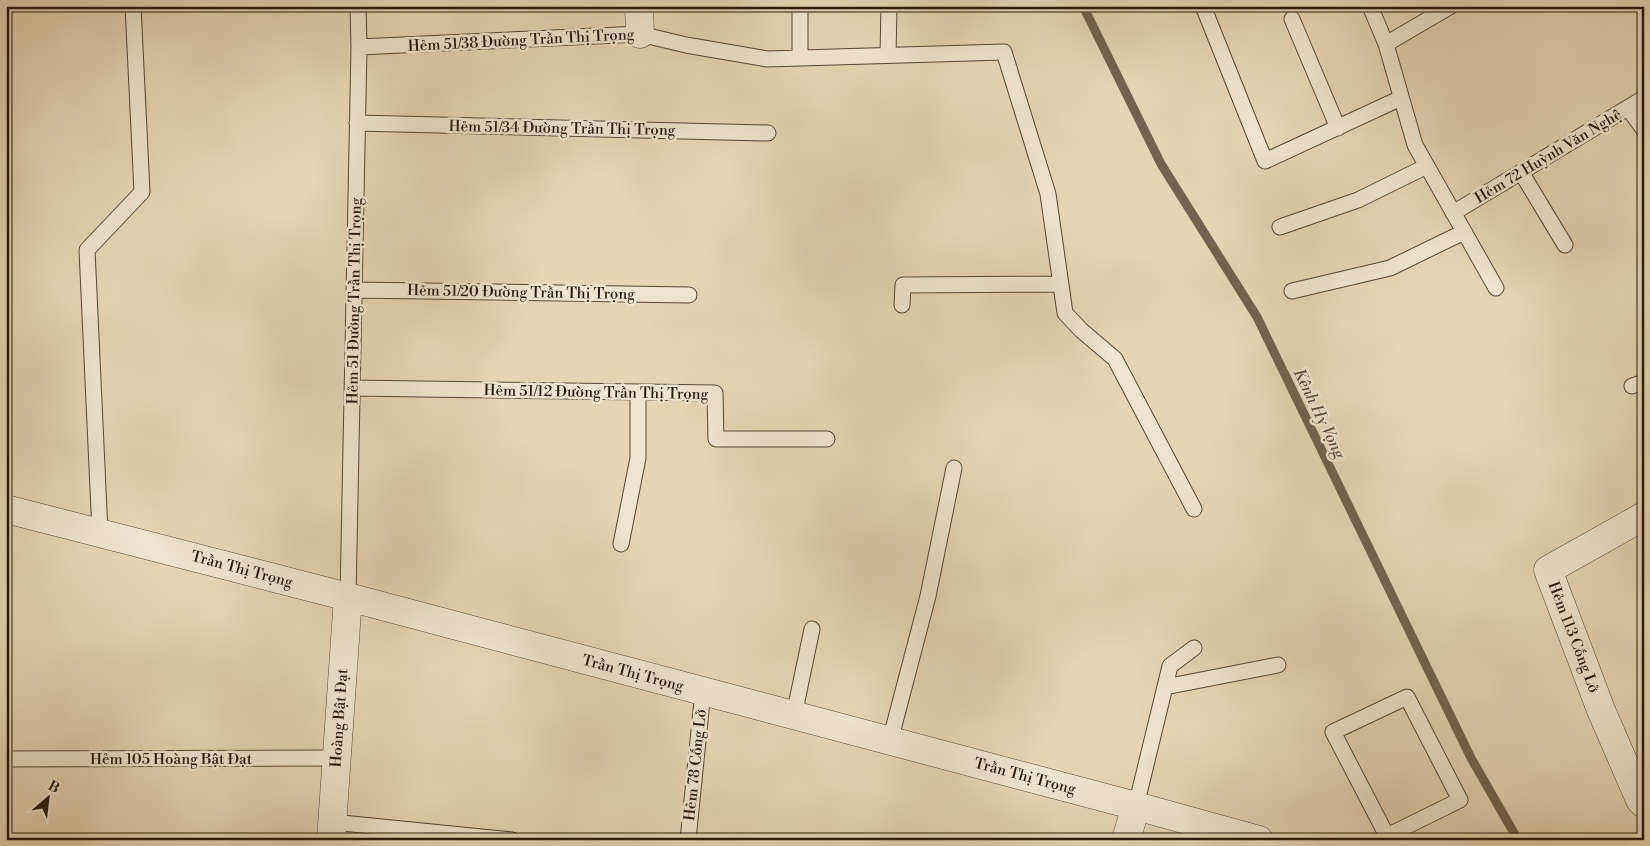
<svg xmlns="http://www.w3.org/2000/svg" width="1650" height="846" font-family="'Libre Bodoni',serif">
<rect width="100%" height="100%" fill="#e6d5b4"/>
<filter id="stains"><feTurbulence type="fractalNoise" baseFrequency=".004" numOctaves="4"/><feColorMatrix values="0 0 0 0 .2 0 0 0 0 .09 0 0 0 0 .02 0 0 0 .5 -.17"/></filter>
<radialGradient id="worn" r=".72"><stop offset=".6" stop-color="#630" stop-opacity="0"/><stop offset="1" stop-color="#630" stop-opacity=".3"/></radialGradient>
<g fill="none" stroke-linecap="round" stroke-linejoin="round">
<path stroke="#736350" stroke-width="9" d="M1083 6 1161 164 1257 317 1471 758 1518 840"/>
<defs>
<path id="service" d="M1203 6 1265 161 1401 98
M1370 6 1386 44 1415 145 1496 288
M1292 19 1338 128
M1386 44 1451 6
M359 47 640 34 686 45 767 59 1004 52 1048 194 1065 313 1081 330 1115 359 1194 509
M888 55 889 6
M800 57V6
M1628 108 1644 130
M357 123 768 133
M1521 172 1565 245
M1453 213 1644 98
M1280 227 1358 200 1427 166
M354 290 689 295
M1292 291 1390 268 1464 232
M902 305 903 285 1061 284
M1632 386 1644 382
M352 388 715 393 716 439H827
M100 532 87 250 142 192 133 6
M621 544 638 458V392
M348 597 359 47 358 6
M1165 687 1278 665
M794 715 812 629
M890 741 928 596 954 468
M6 759 337 758
M1136 806 1170 666 1194 648
M332 822 512 840
M688 840 703 691
M1386 840 1387 836 1333 732 1407 697 1460 800 1387 836"/>
<path id="minor" d="M639 6 640 34
M6 509 348 597 1136 806 1259 840
M1644 516 1548 570 1601 710 1640 800 1644 804
M331 840 348 597
M1126 840 1136 806"/>
</defs>
<use href="#service" stroke="#584838" stroke-width="17"/>
<use href="#minor" stroke="#584838" stroke-width="29"/>
<use href="#service" stroke="#efe4ce" stroke-width="15"/>
<use href="#minor" stroke="#efe4ce" stroke-width="28"/>
</g>
<g text-anchor="middle" stroke-width="5" stroke-linejoin="round" paint-order="stroke">
<g font-size="15" fill="#28190f" stroke="#efe4ce">
<text transform="translate(521 40) rotate(-3)" y="5">Hẻm 51/38 Đường Trần Thị Trọng</text>
<text transform="translate(562 128) rotate(1)" y="5">Hẻm 51/34 Đường Trần Thị Trọng</text>
<text transform="translate(1548 156) rotate(-31)" y="5">Hẻm 72 Huỳnh Văn Nghệ</text>
<text transform="translate(521 292) rotate(1)" y="5">Hẻm 51/20 Đường Trần Thị Trọng</text>
<text transform="translate(354 301) rotate(-89)" y="5">Hẻm 51 Đường Trần Thị Trọng</text>
<text transform="translate(596 392) rotate(1)" y="5">Hẻm 51/12 Đường Trần Thị Trọng</text>
<text transform="translate(242 569) rotate(15)" y="5">Trần Thị Trọng</text>
<text transform="translate(1574 637) rotate(69)" y="5">Hẻm 113 Cống Lở</text>
<text transform="translate(633 673) rotate(15)" y="5">Trần Thị Trọng</text>
<text transform="translate(339 718) rotate(-86)" y="5">Hoàng Bật Đạt</text>
<text x="171" y="764">Hẻm 105 Hoàng Bật Đạt</text>
<text transform="translate(695 765) rotate(-84)" y="5">Hẻm 78 Cống Lở</text>
<text transform="translate(1025 776) rotate(15)" y="5">Trần Thị Trọng</text>
</g>
<g font-size="16" font-style="italic" fill="#5a4b3b" stroke="#efe4ce">
<text transform="translate(1320 413) rotate(64)" y="6">Kênh Hy Vọng</text>
</g>
</g>
<rect width="1650" height="846" fill="none" stroke="#e6d5b4" stroke-width="25"/>
<rect x="8" y="8" width="1635" height="831" fill="none" stroke="#28190f" stroke-width="2.5"/>
<rect x="12" y="12" width="1625" height="821" fill="none" stroke="#28190f"/>
<g transform="translate(48 798) rotate(28)" stroke="#efe4ce" stroke-width="4" paint-order="stroke">
<path d="M0-4L9 19L0 12L-9 19Z" fill="#28190f"/>
<text y="-8" font-size="14" font-weight="bold" text-anchor="middle" fill="#28190f">B</text>
</g>
<rect width="100%" height="100%" filter="url(#stains)"/>
<rect width="100%" height="100%" fill="url(#worn)"/>
</svg>
